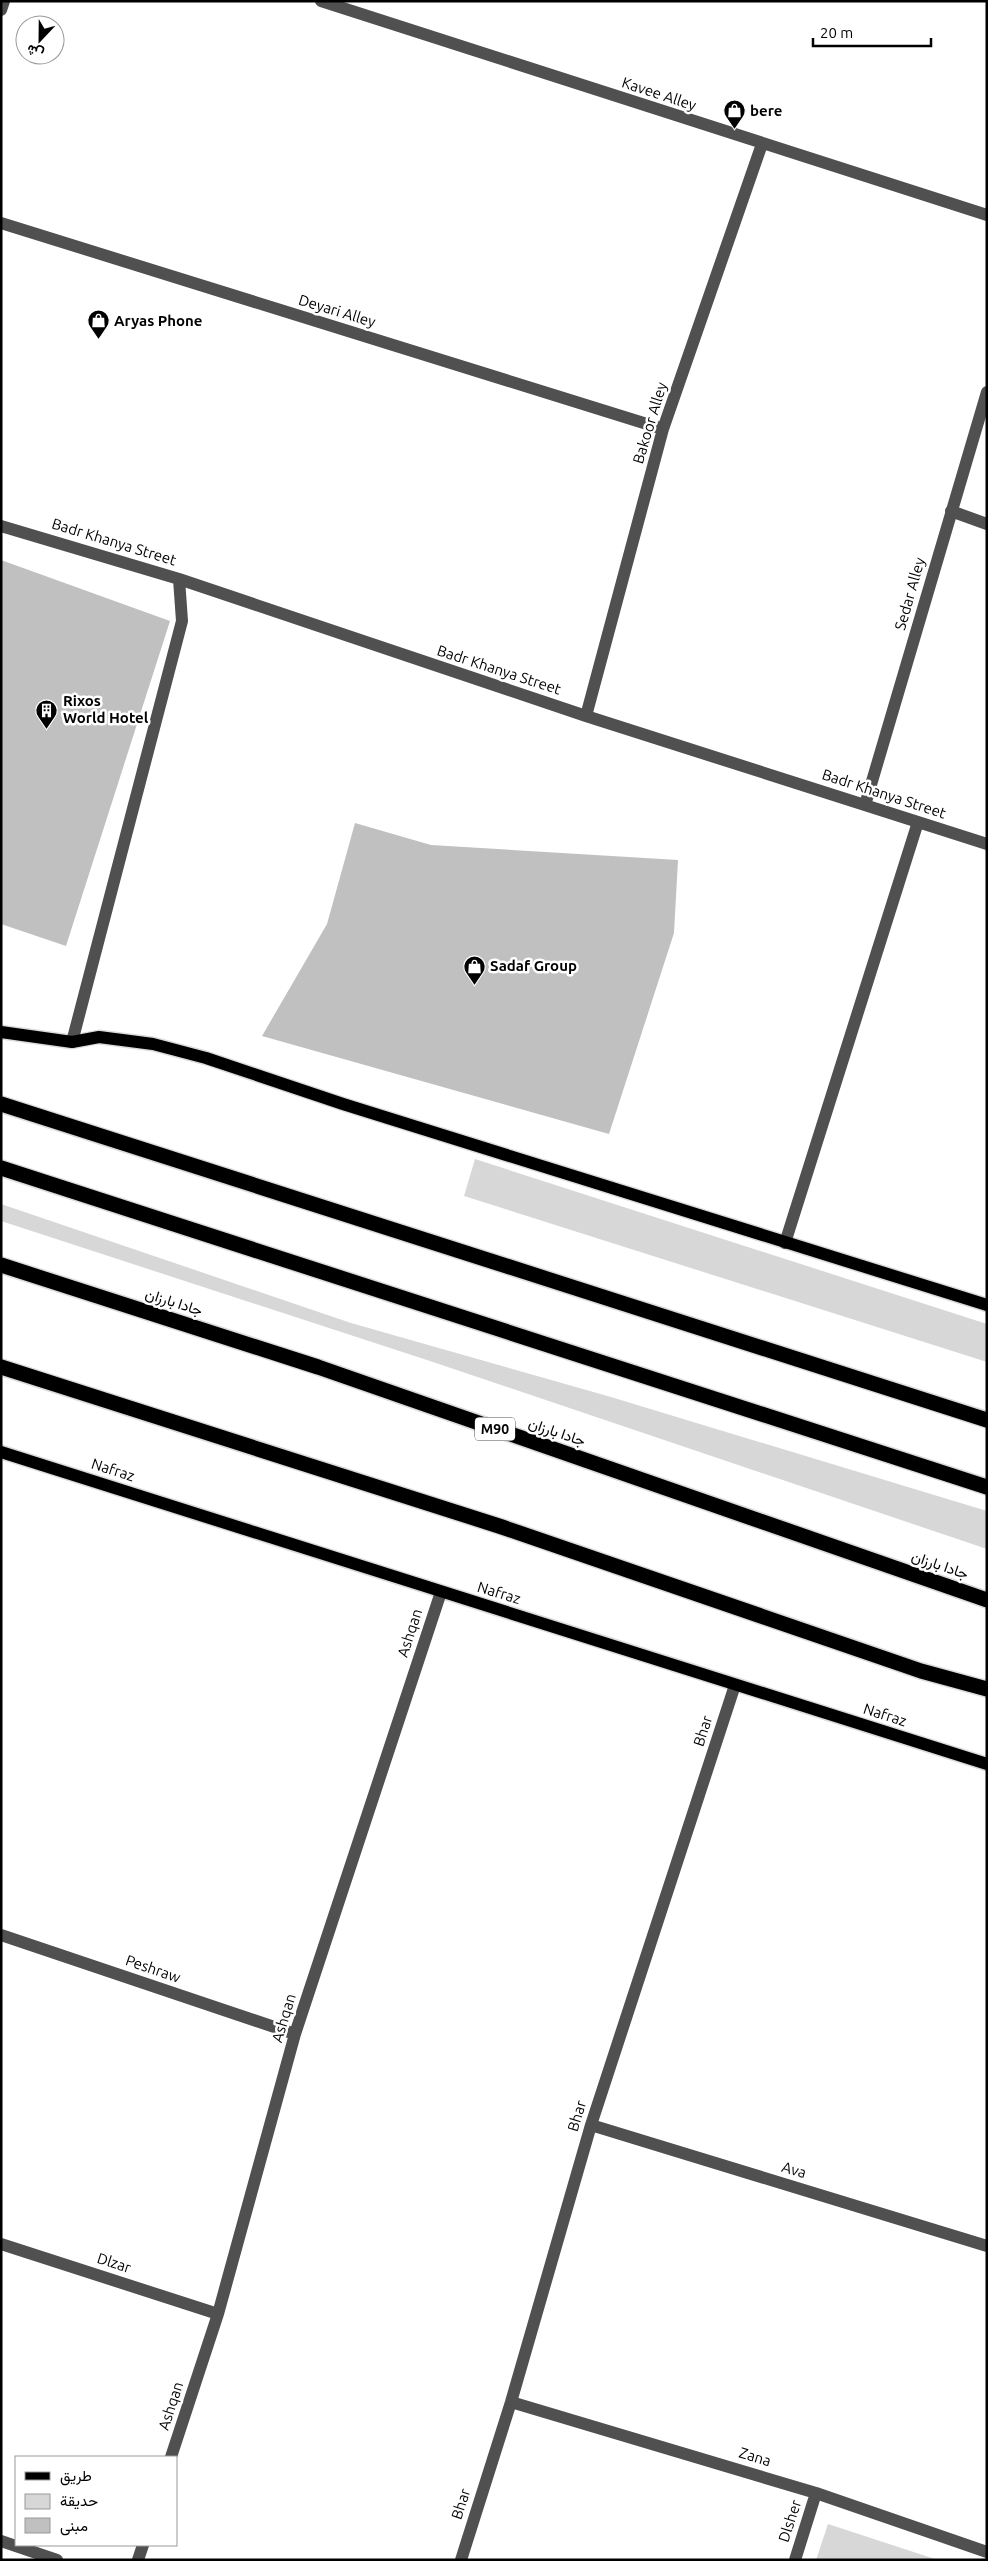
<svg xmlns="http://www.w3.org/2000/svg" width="988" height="2561" font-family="Ubuntu,Vazirmatn,sans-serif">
<rect width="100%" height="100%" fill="#fff"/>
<path fill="#d7d7d7" d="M475 1159 987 1324V1362L464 1196Z
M1 1204 351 1323 611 1397 987 1511V1549L430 1361 1 1221Z
M828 2524 938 2560H816Z"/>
<path fill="#c0c0c0" d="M1 560 170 621 66 946 1 924Z
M355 823 431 845 678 860 674 933 609 1134 262 1036 327 924Z"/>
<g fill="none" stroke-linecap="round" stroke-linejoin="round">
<defs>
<path id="major" d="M1 1032 72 1042 99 1037 153 1044 206 1058 343 1104 987 1305
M1 1452 987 1764"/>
<path id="highway" d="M1 1104 987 1420
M1 1168 987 1487
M1 1265 318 1367 987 1600
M1 1367 502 1527 921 1671 987 1689"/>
</defs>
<use href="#major" stroke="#dbdbdb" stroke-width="15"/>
<use href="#highway" stroke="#dbdbdb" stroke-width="18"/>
<path stroke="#505050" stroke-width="12" d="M321 1 987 215
M1 10 4 1
M1 223 663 429
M951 511 987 524
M1 526 179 579 586 716 987 844
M586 716 663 429 762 144
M865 805 987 392
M72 1042 182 621 179 579
M785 1243 918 822
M1 1935 295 2034
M591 2125 987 2246
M1 2244 218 2314
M511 2402 816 2493 987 2552
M171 2457 218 2314 295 2034 441 1592
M1 2541 57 2560
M138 2560 143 2545
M461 2560 511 2402 591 2125 735 1685
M795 2560 816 2493"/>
<use href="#major" stroke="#000" stroke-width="12"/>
<use href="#highway" stroke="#000" stroke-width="15"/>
</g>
<defs>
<symbol id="shop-pin" viewBox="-11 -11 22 30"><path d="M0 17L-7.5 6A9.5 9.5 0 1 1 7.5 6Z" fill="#000" stroke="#fff"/><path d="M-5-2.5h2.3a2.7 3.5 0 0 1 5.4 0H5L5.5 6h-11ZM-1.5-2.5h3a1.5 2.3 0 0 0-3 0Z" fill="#fff"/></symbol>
<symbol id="building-pin" viewBox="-11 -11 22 30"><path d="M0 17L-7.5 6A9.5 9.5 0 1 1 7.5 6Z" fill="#000" stroke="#fff"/><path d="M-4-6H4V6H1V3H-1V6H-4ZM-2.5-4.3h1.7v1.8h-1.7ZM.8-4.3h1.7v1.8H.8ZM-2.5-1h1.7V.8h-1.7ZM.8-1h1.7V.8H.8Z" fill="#fff"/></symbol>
</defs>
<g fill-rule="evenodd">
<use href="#shop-pin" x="722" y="98" width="25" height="34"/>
<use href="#shop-pin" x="86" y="308" width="25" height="34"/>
<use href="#building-pin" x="34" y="698" width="25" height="34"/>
<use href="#shop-pin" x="462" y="954" width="25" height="34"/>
</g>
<g text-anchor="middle" stroke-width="5" stroke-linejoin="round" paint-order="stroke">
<rect fill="#fff" stroke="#4c4c4c" stroke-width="1" x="475" y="1417.5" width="40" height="23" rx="4"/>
<g font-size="14" font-weight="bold" fill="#000">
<text x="495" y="1434">M90</text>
</g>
<g font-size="15" fill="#000" stroke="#fff">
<text transform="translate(659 94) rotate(18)" y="5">Kavee Alley</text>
<text transform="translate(337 311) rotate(17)" y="5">Deyari Alley</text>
<text transform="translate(650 423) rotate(-73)" y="5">Bakoor Alley</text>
<text transform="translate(114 542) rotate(17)" y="5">Badr Khanya Street</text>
<text transform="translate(910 594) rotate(-74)" y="5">Sedar Alley</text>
<text transform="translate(499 670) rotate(18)" y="5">Badr Khanya Street</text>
<text transform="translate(884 794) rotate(18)" y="5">Badr Khanya Street</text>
<text transform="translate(174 1302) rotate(18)" y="5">جادا بارزان</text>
<text transform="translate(557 1432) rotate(19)" y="5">جادا بارزان</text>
<text transform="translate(113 1470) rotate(18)" y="5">Nafraz</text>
<text transform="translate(940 1565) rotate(19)" y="5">جادا بارزان</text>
<text transform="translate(499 1593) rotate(17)" y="5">Nafraz</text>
<text transform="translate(410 1633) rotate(-72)" y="5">Ashqan</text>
<text transform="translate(885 1715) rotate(18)" y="5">Nafraz</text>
<text transform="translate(703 1731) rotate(-72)" y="5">Bhar</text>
<text transform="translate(153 1969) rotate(19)" y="5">Peshraw</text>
<text transform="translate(284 2018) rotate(-73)" y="5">Ashqan</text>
<text transform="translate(577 2116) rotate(-73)" y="5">Bhar</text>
<text transform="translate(794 2170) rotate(17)" y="5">Ava</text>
<text transform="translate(114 2263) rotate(18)" y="5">Dlzar</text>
<text transform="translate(171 2406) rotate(-72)" y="5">Ashqan</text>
<text transform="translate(755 2457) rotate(17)" y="5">Zana</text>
<text transform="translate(461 2504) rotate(-72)" y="5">Bhar</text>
<text transform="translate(790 2521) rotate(-72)" y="5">Dlsher</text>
</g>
<g font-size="15" font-weight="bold" fill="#000" stroke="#fff" text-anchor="start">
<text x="750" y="116">bere</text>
<text x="114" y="326">Aryas Phone</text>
<text x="63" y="706">Rixos<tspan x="63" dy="17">World Hotel</tspan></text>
<text x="490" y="971">Sadaf Group</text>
</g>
</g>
<rect width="988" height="2561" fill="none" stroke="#000000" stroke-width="5"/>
<rect x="15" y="2456" width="162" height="90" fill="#ffffff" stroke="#999999"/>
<rect x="25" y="2472" width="25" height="8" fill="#000000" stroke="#999999"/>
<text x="60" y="2481" font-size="15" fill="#000000">طريق</text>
<rect x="25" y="2494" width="25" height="15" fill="#d7d7d7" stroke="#999999"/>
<text x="60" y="2506" font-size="15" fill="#000000">حديقة</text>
<rect x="25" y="2518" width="25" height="15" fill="#c0c0c0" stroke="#999999"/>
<text x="60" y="2531" font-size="15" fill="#000000">مبنى</text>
<g transform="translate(40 40) rotate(202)"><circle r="24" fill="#ffffff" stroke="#999999"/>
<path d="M0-4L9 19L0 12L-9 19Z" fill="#000000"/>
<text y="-8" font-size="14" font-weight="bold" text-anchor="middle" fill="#000000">ش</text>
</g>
<path d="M813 38v8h118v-8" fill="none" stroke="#000000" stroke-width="2.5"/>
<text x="820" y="38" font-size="15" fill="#000000" stroke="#ffffff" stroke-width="4" paint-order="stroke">20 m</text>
</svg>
